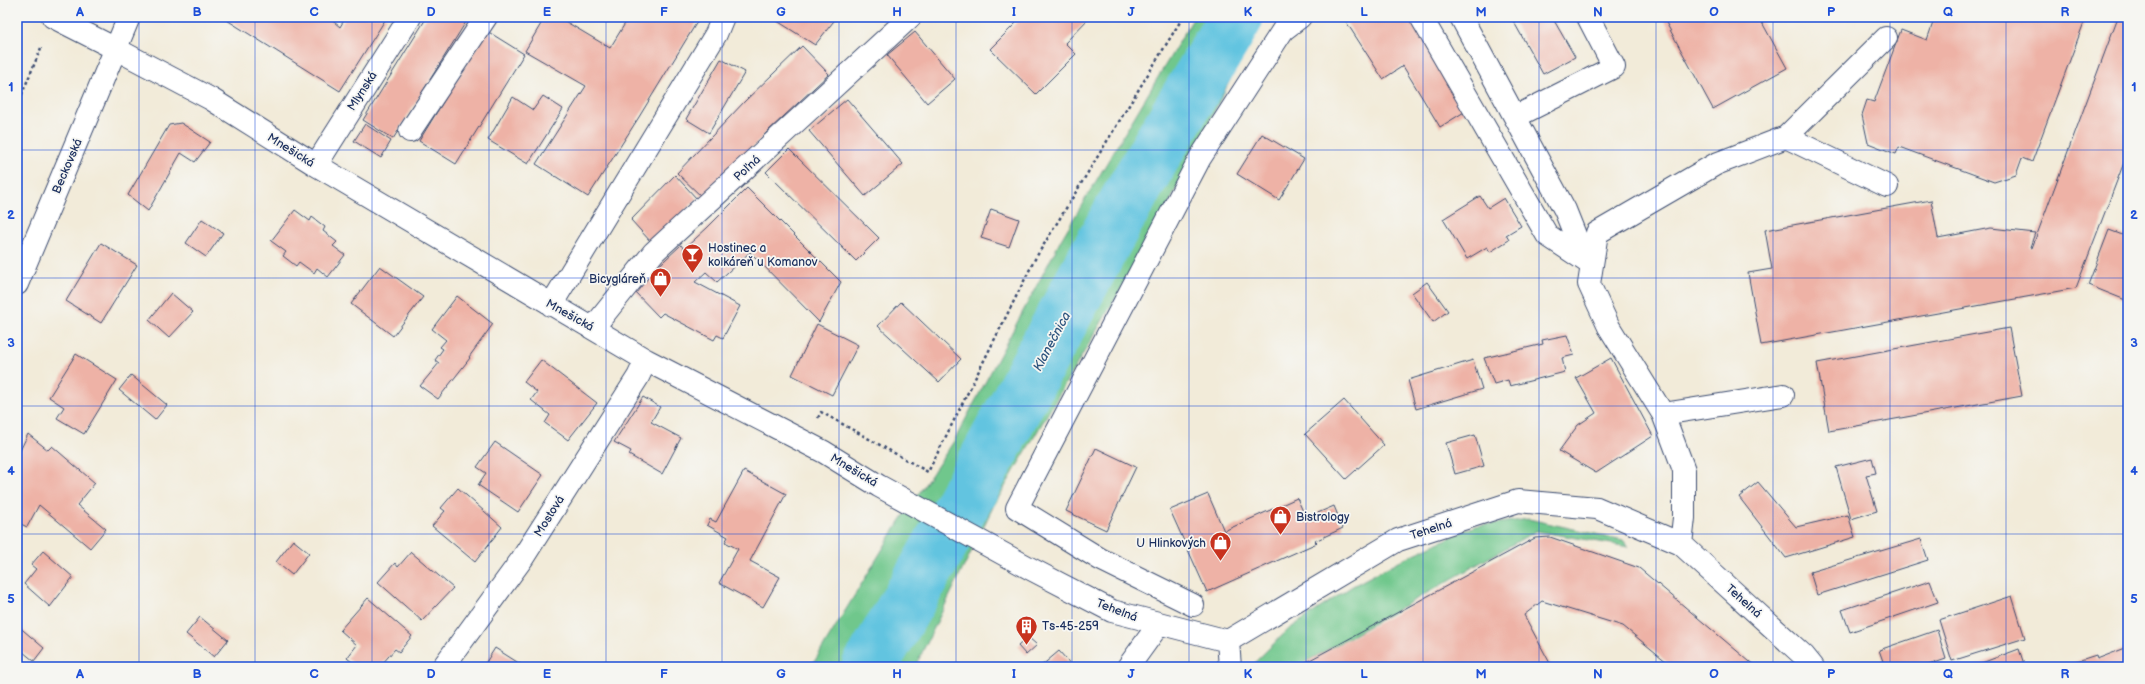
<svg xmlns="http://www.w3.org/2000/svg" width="2145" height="684" font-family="'Balsamiq Sans',sans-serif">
<rect width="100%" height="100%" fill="#f6f6f2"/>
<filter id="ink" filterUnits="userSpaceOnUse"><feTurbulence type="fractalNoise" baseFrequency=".025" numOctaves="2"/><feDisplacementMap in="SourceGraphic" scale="8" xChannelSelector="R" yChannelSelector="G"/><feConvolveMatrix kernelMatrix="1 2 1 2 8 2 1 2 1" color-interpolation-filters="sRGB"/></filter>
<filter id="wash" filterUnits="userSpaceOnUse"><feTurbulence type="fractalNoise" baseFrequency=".012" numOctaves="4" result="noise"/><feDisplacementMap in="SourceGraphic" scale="16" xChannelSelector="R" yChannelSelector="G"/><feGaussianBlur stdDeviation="0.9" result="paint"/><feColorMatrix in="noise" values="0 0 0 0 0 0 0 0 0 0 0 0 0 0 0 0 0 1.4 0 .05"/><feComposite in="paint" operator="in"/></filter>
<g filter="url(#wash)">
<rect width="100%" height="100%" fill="#f2ebd9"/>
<path fill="#70c78c" stroke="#467b75" d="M1194 17H1267L1256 27 1157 228 993 507 915 667H811L893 532 954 441 1062 238Z
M1529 519 1623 540 1629 547 1536 531 1297 667H1254L1256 661 1289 629 1351 587 1399 561 1475 526Z"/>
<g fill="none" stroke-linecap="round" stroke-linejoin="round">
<path stroke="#62c4e0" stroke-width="55" d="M869 667C951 532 1022 391 1098 253 1141 173 1190 96 1236 17"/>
</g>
<g id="blocks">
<path fill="#eeb2a6" d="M222 17H328L340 27 346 17H387L340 91Z
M427 17H469L393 139 363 120Z
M545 17H558L610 48 629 17H700L639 117 588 197 536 164 586 86 525 51Z
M771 17H837L815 45Z
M1022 17H1090L1065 43 1076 54 1036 94 990 49Z
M1343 17H1412L1469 109 1440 127 1403 66 1383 79Z
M1511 17H1552L1575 57 1543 74Z
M1663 17H1759L1787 68 1713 109Z
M1935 17H2086L2032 162 2022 158 2016 175 1994 182 1899 147 1896 154 1868 143 1862 115 1867 100 1874 102 1901 30 1927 40Z
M2118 17H2128V152L2076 288 1761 345 1748 273 1772 269 1765 230 1931 200 1938 238 1991 228 2035 233 2030 247 2032 248Z
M487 31 524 54 456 164 419 141Z
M915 32 955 79 927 103 887 55Z
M802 46 829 74 768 131 704 199 677 173 745 101Z
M721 59 745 72 709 133 686 119Z
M543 96 563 109 528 164 488 140 513 97 533 110Z
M847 99 903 164 865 196 809 131Z
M181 123 210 142 195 162 181 153 148 211 128 195 169 125Z
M365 124 391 141 381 158 354 141Z
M1262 134 1304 159 1279 200 1237 174Z
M789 149 879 238 856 261 766 172Z
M675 175 697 199 651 242 631 220Z
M747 188 841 282 819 322 750 252 717 282 706 272 695 282 740 306 723 338 717 335 714 340 663 313 659 317 633 290 681 245 684 249 707 228Z
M1480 196 1488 208 1504 198 1521 226 1506 235 1509 240 1490 252 1487 247 1467 259 1443 219Z
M991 209 1019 219 1009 247 981 238Z
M295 210 310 221 312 217 325 227 323 231 337 242 333 246 345 255 328 277 317 268 314 273 299 262 296 266 283 256 286 252 271 241Z
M202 219 223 233 206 257 186 243Z
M2109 230 2128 237V301L2088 285Z
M101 243 137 265 101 323 66 301Z
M380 266 423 297 393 336 351 304Z
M1427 282 1448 311 1433 322 1412 293Z
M171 293 193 312 169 338 149 320Z
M457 296 493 324 469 357 470 358 438 399 420 386 439 363 435 360 443 349 440 347 446 340 432 329Z
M901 302 961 359 939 382 878 326Z
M817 324 858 345 832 395 792 375Z
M2009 328 2022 396 1829 431 1817 363Z
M1567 335 1574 355 1562 358 1565 372 1510 386 1508 380 1494 384 1484 358 1543 344 1542 340Z
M76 354 117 380 84 434 57 418 64 407 49 397Z
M1611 358 1653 436 1596 473 1559 451 1578 425 1596 413 1576 378Z
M541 360 597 403 568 440 545 423 550 415 531 400 537 392 524 382Z
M1473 360 1482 389 1416 409 1408 380Z
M131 375 167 405 155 420 119 390Z
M643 397 660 407 651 422 681 438 662 474 629 455 631 451 614 442Z
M1344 400 1384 445 1346 479 1305 434Z
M28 434 48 450 52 446 95 483 77 505 106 529 90 548 39 505 27 527 17 522V457Z
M1475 435 1484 466 1455 474 1446 443Z
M495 442 543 475 518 512 478 485 486 473 477 467Z
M1096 448 1136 467 1106 530 1066 511Z
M1872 458 1876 473 1866 475 1877 511 1851 519 1836 467Z
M744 471 786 494 750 561 780 577 763 607 719 583 738 549 725 542 728 537 707 525 710 519 716 522Z
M1758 482 1796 527 1848 515 1855 537 1786 558 1739 497Z
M458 488 502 527 475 562 432 526 445 511 441 508Z
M1208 494 1224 531 1297 498 1306 518 1334 506 1343 528 1315 541 1317 543 1207 592 1170 510Z
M1550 537 1639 568 1756 667H1673L1623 626 1542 601 1524 615 1552 667H1297L1535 538Z
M1921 539 1928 560 1817 595 1810 572Z
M293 540 309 553 292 575 276 562Z
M43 551 73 577 50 607 24 584 36 569 31 565Z
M411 552 453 588 422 621 378 582 395 563 398 567Z
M1930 581 1938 602 1850 632 1842 610Z
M2012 596 2025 638 1952 661 1939 620Z
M368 598 412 636 399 652 395 649 382 664 386 667H358L347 658 357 645 340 630Z
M200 617 228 640 214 657 186 634Z
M17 625 44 648 34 661 17 647Z
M1937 630 1946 659 1923 667H1885L1879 650Z
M1028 637 1037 645 1026 655 1018 646Z
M2128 647V666L2125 667H2059L2096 655 2097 659Z
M495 648 525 667H483Z
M2019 649 2025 667H1971Z
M1059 651 1073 667H1040Z"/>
</g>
</g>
<g filter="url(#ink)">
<use href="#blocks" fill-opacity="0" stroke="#3b4b70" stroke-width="1"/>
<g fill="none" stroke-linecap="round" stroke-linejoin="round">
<defs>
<path id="minor" d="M1421 17 1547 235 1592 265
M1461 17 1565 210 1585 260
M116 49 211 99 316 165 646 360 824 452 879 486 1031 569 1112 611 1228 641 1398 540 1518 501 1597 508 1681 544 1804 656 1813 667
M1515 117 1614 67 1588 17
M410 131 486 17
M1786 137 1886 38
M316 165 410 17
M551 305 716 34 723 17
M593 328 654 252 910 17
M1663 414 1783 395
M1681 544 1684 518V470L1663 414 1609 327 1589 284 1597 233 1716 164 1786 137 1887 186
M1193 605 1100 559 1017 508 1200 158 1283 30 1300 17
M1228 641 1230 667
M443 667 522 559 638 377 646 360
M1128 667 1159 624"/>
<path id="major" d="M53 17 116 49
M17 284 129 17"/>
</defs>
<use href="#minor" stroke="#3b4b70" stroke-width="24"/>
<use href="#major" stroke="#3b4b70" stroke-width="24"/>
<path stroke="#3b4b70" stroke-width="2.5" stroke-dasharray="3 3" stroke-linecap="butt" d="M17 106 41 48
M818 418 821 412 928 472 1035 259 1183 17"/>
<use href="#minor" stroke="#fff" stroke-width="22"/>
<use href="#major" stroke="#fff" stroke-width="22"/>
</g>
</g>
<path fill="none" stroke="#1d4ed8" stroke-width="1" stroke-opacity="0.55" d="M139 17V667M255 17V667M372 17V667M489 17V667M606 17V667M722 17V667M839 17V667M956 17V667M1072 17V667M1189 17V667M1306 17V667M1423 17V667M1539 17V667M1656 17V667M1773 17V667M1890 17V667M2006 17V667M17 150H2128M17 278H2128M17 406H2128M17 534H2128"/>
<defs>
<symbol id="bar-pin" viewBox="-11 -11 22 30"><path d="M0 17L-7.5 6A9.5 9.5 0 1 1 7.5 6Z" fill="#c8321e" stroke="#f6f6f2"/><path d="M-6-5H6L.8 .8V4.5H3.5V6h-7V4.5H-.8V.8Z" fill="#fff"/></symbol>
<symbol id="shop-pin" viewBox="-11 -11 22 30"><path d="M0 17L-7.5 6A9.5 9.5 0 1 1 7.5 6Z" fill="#c8321e" stroke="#f6f6f2"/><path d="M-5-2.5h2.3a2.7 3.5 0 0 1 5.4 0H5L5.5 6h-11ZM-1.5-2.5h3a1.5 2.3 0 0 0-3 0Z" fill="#fff"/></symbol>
<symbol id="building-pin" viewBox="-11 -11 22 30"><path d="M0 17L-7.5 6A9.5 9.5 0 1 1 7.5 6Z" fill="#c8321e" stroke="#f6f6f2"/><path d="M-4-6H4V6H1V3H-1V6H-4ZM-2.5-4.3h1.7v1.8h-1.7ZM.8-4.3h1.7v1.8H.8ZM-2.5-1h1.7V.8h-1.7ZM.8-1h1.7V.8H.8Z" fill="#fff"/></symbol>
</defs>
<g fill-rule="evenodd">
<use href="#bar-pin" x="680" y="242" width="25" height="34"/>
<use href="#shop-pin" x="648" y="266" width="25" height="34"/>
<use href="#shop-pin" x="1268" y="504" width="25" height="34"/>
<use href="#shop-pin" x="1208" y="530" width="25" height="34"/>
<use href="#building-pin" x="1014" y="614" width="25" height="34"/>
</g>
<g text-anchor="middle" stroke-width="3.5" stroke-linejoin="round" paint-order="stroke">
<g font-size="12" fill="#1b2f5e" stroke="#f6f6f2">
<text transform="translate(362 91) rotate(-57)" y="4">Mlynská</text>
<text transform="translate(291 150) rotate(32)" y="4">Mnešická</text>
<text transform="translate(67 166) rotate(-67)" y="4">Beckovská</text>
<text transform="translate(747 168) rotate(-43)" y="4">Poľná</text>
<text transform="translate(570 315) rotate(29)" y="4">Mnešická</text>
<text transform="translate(854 470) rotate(31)" y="4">Mnešická</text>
<text transform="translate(549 516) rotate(-58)" y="4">Mostová</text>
<text transform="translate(1431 529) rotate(-18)" y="4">Tehelná</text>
<text transform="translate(1744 601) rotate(42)" y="4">Tehelná</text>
<text transform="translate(1117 610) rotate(21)" y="4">Tehelná</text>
</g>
<g font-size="12" fill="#1b2f5e" stroke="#f6f6f2" text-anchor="start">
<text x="708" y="252">Hostinec a<tspan x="708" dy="14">kolkáreň u Komanov</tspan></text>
<text x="646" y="283" text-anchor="end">Bicygláreň</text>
<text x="1296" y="521">Bistrology</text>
<text x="1206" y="547" text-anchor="end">U Hlinkových</text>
<text x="1042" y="630">Ts-45-259</text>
</g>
<g font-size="13" font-style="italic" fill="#2d547e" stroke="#f6f6f2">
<text transform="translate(1051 341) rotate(-62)" y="5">Klanečnica</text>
</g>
</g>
<rect width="2145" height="684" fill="none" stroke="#f6f6f2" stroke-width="44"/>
<rect x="22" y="22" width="2101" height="640" fill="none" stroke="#1d4ed8" stroke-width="1.5"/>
<g font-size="13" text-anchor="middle" font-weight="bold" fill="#1d4ed8">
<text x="80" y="16">A</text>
<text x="197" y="16">B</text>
<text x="314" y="16">C</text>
<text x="431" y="16">D</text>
<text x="547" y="16">E</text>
<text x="664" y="16">F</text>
<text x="781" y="16">G</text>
<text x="897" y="16">H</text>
<text x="1014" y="16">I</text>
<text x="1131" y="16">J</text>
<text x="1248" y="16">K</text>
<text x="1364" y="16">L</text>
<text x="1481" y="16">M</text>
<text x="1598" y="16">N</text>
<text x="1714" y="16">O</text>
<text x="1831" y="16">P</text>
<text x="1948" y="16">Q</text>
<text x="2065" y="16">R</text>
<text x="11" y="91">1</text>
<text x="2134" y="91">1</text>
<text x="11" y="219">2</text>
<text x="2134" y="219">2</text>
<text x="11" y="347">3</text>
<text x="2134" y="347">3</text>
<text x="11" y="475">4</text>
<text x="2134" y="475">4</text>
<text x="11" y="603">5</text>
<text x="2134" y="603">5</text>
<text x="80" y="678">A</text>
<text x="197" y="678">B</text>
<text x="314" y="678">C</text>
<text x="431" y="678">D</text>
<text x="547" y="678">E</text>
<text x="664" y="678">F</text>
<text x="781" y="678">G</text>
<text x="897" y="678">H</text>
<text x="1014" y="678">I</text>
<text x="1131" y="678">J</text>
<text x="1248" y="678">K</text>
<text x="1364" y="678">L</text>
<text x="1481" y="678">M</text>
<text x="1598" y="678">N</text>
<text x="1714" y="678">O</text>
<text x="1831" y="678">P</text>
<text x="1948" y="678">Q</text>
<text x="2065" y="678">R</text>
</g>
</svg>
